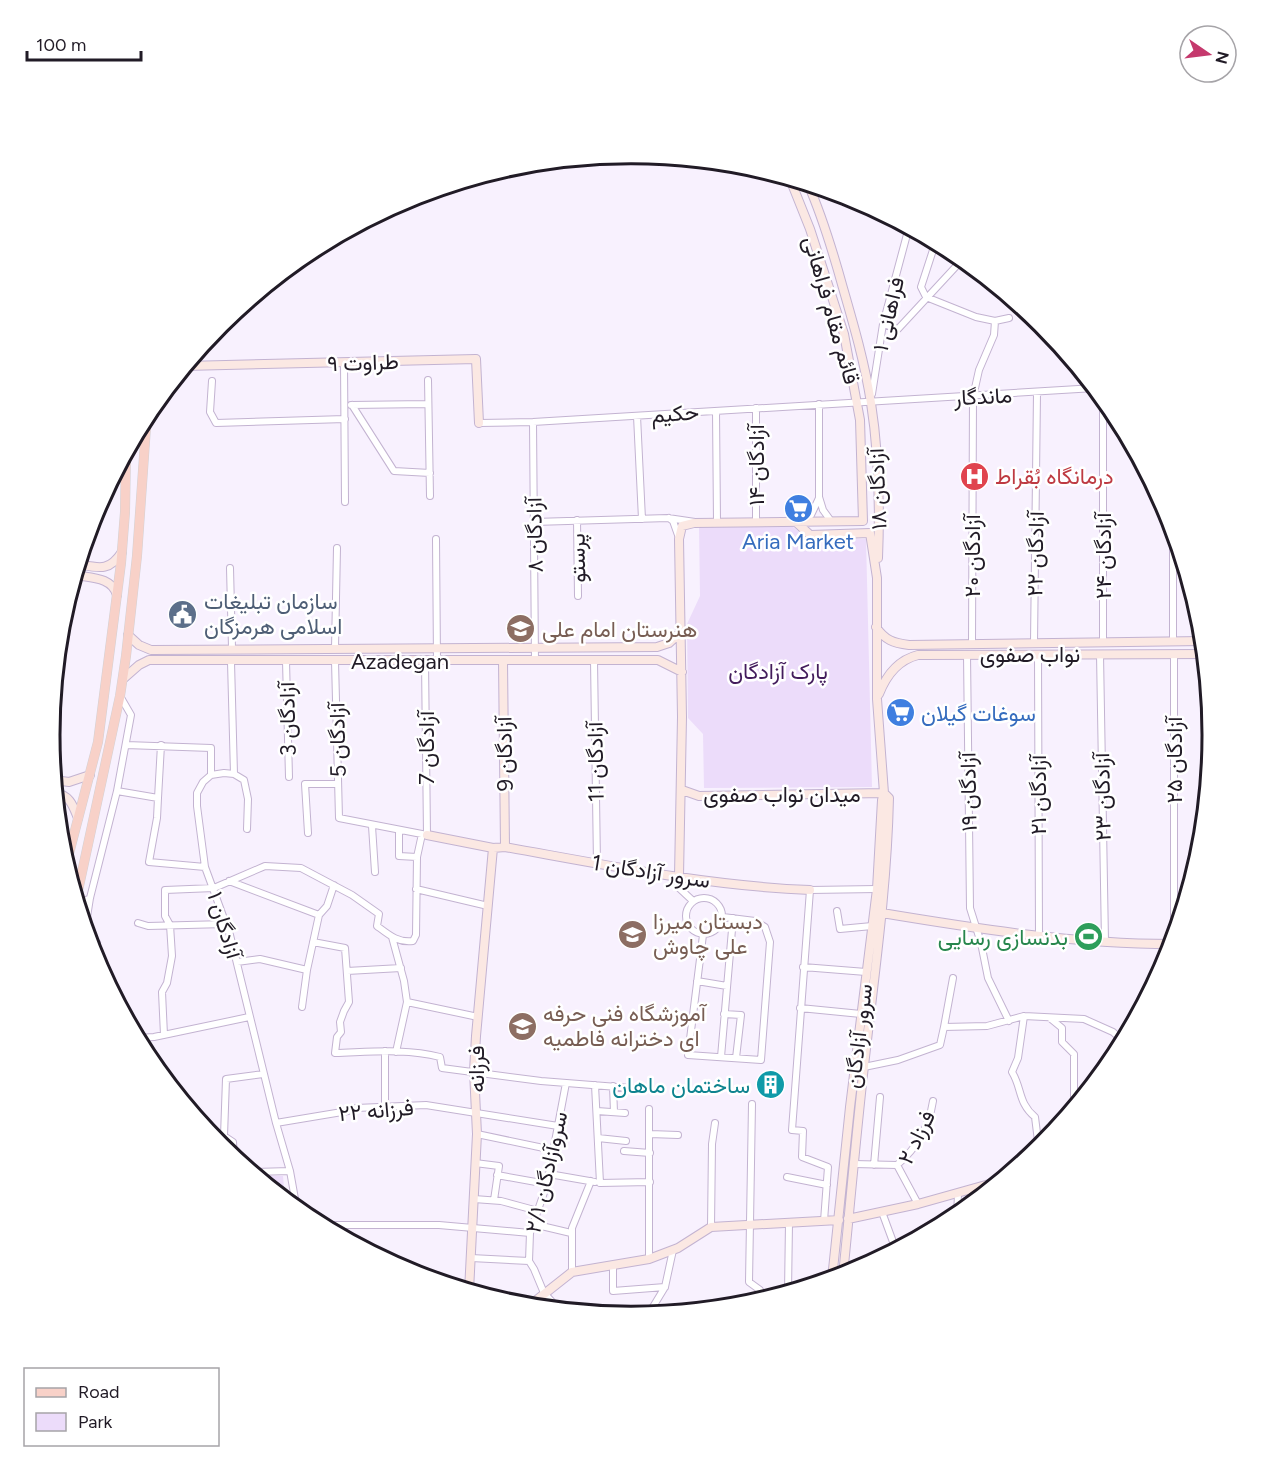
<svg xmlns="http://www.w3.org/2000/svg" width="1262" height="1470" font-family="Figtree,Vazirmatn,sans-serif">
<rect width="100%" height="100%" fill="#f8f1fe"/>
<path fill="#ecdcfa" d="M792 526 808 540 866 539 872 787 704 788 703 734 688 718 687 624 700 596 699 527Z
M256 1176H283L285 1199Z"/>
<g fill="none" stroke-linecap="round" stroke-linejoin="round">
<defs>
<path id="street" d="M933 250 921 287 926 297 976 317 995 321 994 335 979 370 973 397 972 644
M995 321 1009 318
M883 324 898 329 961 261H966
M1067 354 1070 365
M344 363 345 502
M428 380 430 496
M212 381 210 412 216 423 345 419
M872 394 883 324 909 227
M819 404V497L823 510 831 521
M351 405 427 404
M352 405 394 471 430 473
M716 411 717 522
M637 416 642 519
M533 422 535 661
M479 423 533 422 1095 388
M669 518 673 521 679 538
M577 520 578 596
M805 521 811 515 819 498
M534 522 668 518 695 522
M756 522V408
M1173 527V640
M436 539 437 661
M230 568 232 648
M1034 643 1037 393
M1103 643V398
M335 648 337 548
M967 654 970 908 981 943 988 978 1009 1021
M1100 654 1105 941
M1038 655 1039 935
M594 660 597 864
M286 661 289 777
M335 661 339 818 427 835 425 661
M231 662 234 774 224 773 211 775 203 782 197 793V806L205 867 230 935 276 1123 290 1171 297 1210
M126 745 211 748V775
M234 774 244 780 248 799 247 829
M117 791 158 798 157 818 149 862 205 867
M158 798 161 745
M372 826 375 872
M399 831V856L417 857
M308 833 305 784H337
M679 876 678 887 693 901
M229 881 319 915
M416 889 488 906
M686 916a18 18 0 1 1 36 0a18 18 0 1 1-36 0Z
M78 905 90 898
M837 911 840 929 872 926
M138 923 148 926 226 924
M85 930 90 898 117 791 131 715 120 696
M703 935 688 1055 761 1060 770 942 765 927 755 921 723 917
M392 937 404 981 407 1002 396 1052
M1174 938V654
M89 940 97 943
M313 942 345 948 349 1002 344 1011 340 1022 341 1032 337 1037 335 1053C370 1052 406 1048 440 1057L442 1068 541 1081 643 1089
M237 962 260 959 307 970 319 915 327 906 334 885
M803 967 866 972
M347 971 401 968
M697 981 727 986
M407 1002 478 1017
M302 1007 307 970
M800 1008 861 1014
M724 1014 741 1015 736 1058
M1024 1016 1018 1058 1012 1072C1022 1088 1018 1103 1035 1117L1039 1149
M1051 1019 1062 1028V1042L1074 1054V1096L1079 1102
M944 1027 953 978
M164 1035 162 992 167 983 172 956 170 925 165 916V890L214 888 265 866 301 868 352 895 379 914 377 926C389 935 398 943 413 941L416 935 417 857 422 834
M137 1038 154 1037 249 1017
M721 1057 733 918
M864 1067 898 1060 940 1045 944 1027 987 1026 1024 1016 1084 1019 1113 1032 1123 1041
M595 1085 600 1183 650 1182
M613 1086 614 1112
M752 1104 749 1282 760 1290 761 1300
M385 1108V1051
M649 1109V1259
M597 1111 625 1113
M276 1123 348 1111 356 1108 426 1105 558 1126
M477 1134 553 1150
M650 1134 678 1135
M598 1138 626 1141
M624 1151 650 1153
M234 1158 233 1142 224 1136 226 1079 263 1074
M475 1163 499 1166 494 1200
M854 1164 897 1165
M874 1165 880 1097
M251 1172 290 1171
M549 1174 595 1182
M497 1175 547 1184
M787 1177 827 1185
M474 1199 501 1201 538 1211
M918 1204 897 1165C917 1148 929 1127 933 1101
M882 1212 896 1250
M957 1216 958 1194
M824 1221 828 1167 802 1157 803 1131 792 1130 810 890 877 889
M314 1222 332 1225H439L530 1233
M533 1224 571 1233
M711 1227 712 1144 715 1123
M471 1258 529 1261 534 1269 544 1293 556 1306V1309
M529 1261 530 1233 547 1184 566 1083
M613 1266V1291L665 1287
M572 1272V1228L591 1181
M788 1292 789 1223
M648 1315 665 1287 673 1250"/>
<path id="secondary" d="M808 184C823 218 833 252 843 288 854 326 865 364 871 403 879 454 880 507 878 558
M185 366 476 359 479 423
M795 521 810 535 870 533 877 578V699L884 793 882 800 877 889 850 1107 832 1279
M78 564C99 568 109 572 122 552
M75 575C91 578 112 577 117 595
M876 627C885 640 893 643 909 645L1203 641
M128 635 139 645 151 650 657 647 669 643 681 632
M503 661 505 847
M123 679 139 665 149 660H658L682 672
M879 694C886 676 898 660 918 655L1205 654
M54 780 69 782 90 775
M682 790 699 796 884 793
M55 793C70 795 73 806 78 818
M427 835 493 848 505 847C606 865 708 886 810 890
M679 876 682 717 679 539 682 526 694 523 863 521 860 420 844 334 810 229 790 179
M882 913C978 929 1075 944 1172 944
M848 1219 918 1204 1000 1181
M843 1275C850 1206 856 1136 864 1066 874 977 887 889 889 798L884 793
M469 1291 477 1134 474 1071 476 1036 493 848
M529 1306 572 1272 649 1259 678 1248 711 1227 839 1220"/>
<path id="primary" d="M66 865 98 742 121 563 125 512 126 452
M76 900 120 696 126 656 137 556 147 413"/>
</defs>
<use href="#street" stroke="#c3b3d1" stroke-width="8"/>
<use href="#secondary" stroke="#c3b3d1" stroke-width="10"/>
<use href="#primary" stroke="#d3d1d4" stroke-width="10"/>
<use href="#street" stroke="#fff" stroke-width="6"/>
<use href="#secondary" stroke="#fbe8e3" stroke-width="8"/>
<use href="#primary" stroke="#f8d1c8" stroke-width="9"/>
</g>
<defs>
<symbol id="hospital-disc" viewBox="-11 -11 22 22"><circle r="9.5" fill="#e0444e" stroke="#fff"/><path d="M-5-5h3v3.5h4V-5h3V5h-3V1.5h-4V5h-3Z" fill="#fff"/></symbol>
<symbol id="supermarket-disc" viewBox="-11 -11 22 22"><circle r="9.5" fill="#3f7fe0" stroke="#fff"/><path d="M-6-5.5h2.5l.6 2H6L4.5 2H-2.5L-4.4-4H-6ZM-1.5 3.2a1.3 1.3 0 1 0 .1 0ZM3 3.2a1.3 1.3 0 1 0 .1 0Z" fill="#fff"/></symbol>
<symbol id="civic-disc" viewBox="-11 -11 22 22"><circle r="9.5" fill="#5c6f8a" stroke="#fff"/><path d="M-.6-6.5H3V-4.5H.6V-3L4-1V1h2V6H-6V1h2V-1L-.6-3ZM-1.2 2.5V6h2.4V2.5Z" fill="#fff"/></symbol>
<symbol id="school-disc" viewBox="-11 -11 22 22"><circle r="9.5" fill="#8d6e63" stroke="#fff"/><path d="M0-5L7-2L0 1L-7-2ZM-4 1L0 2.5L4 1V4Q0 6-4 4Z" fill="#fff"/></symbol>
<symbol id="stadium-disc" viewBox="-11 -11 22 22"><circle r="9.5" fill="#2e9e5b" stroke="#fff"/><path d="M0-5a6.5 5 0 1 0 0 10a6.5 5 0 1 0 0-10ZM-3.5-1.8h7v3.6h-7Z" fill="#fff"/></symbol>
<symbol id="building-disc" viewBox="-11 -11 22 22"><circle r="9.5" fill="#0f9aa8" stroke="#fff"/><path d="M-4-6H4V6H1V3H-1V6H-4ZM-2.5-4.3h1.7v1.8h-1.7ZM.8-4.3h1.7v1.8H.8ZM-2.5-1h1.7V.8h-1.7ZM.8-1h1.7V.8H.8Z" fill="#fff"/></symbol>
</defs>
<g fill-rule="evenodd">
<use href="#hospital-disc" x="958" y="460" width="33" height="33"/>
<use href="#supermarket-disc" x="782" y="492" width="33" height="33"/>
<use href="#civic-disc" x="166" y="598" width="33" height="33"/>
<use href="#school-disc" x="504" y="612" width="33" height="33"/>
<use href="#supermarket-disc" x="884" y="696" width="33" height="33"/>
<use href="#school-disc" x="616" y="918" width="33" height="33"/>
<use href="#stadium-disc" x="1072" y="920" width="33" height="33"/>
<use href="#school-disc" x="506" y="1010" width="33" height="33"/>
<use href="#building-disc" x="754" y="1068" width="33" height="33"/>
</g>
<g text-anchor="middle" stroke-width="5" stroke-linejoin="round" paint-order="stroke">
<g font-size="22" fill="#211b26" stroke="#fff">
<text transform="translate(832 310) rotate(74)" y="8">قائم مقام فراهانی</text>
<text transform="translate(888 314) rotate(-77)" y="8">فراهانی ۱</text>
<text transform="translate(363 362) rotate(-2)" y="8">طراوت ۹</text>
<text transform="translate(983 396) rotate(-3)" y="8">ماندگار</text>
<text transform="translate(675 413) rotate(-4)" y="8">حکیم</text>
<text transform="translate(756 465) rotate(-90)" y="8">آزادگان ۱۴</text>
<text transform="translate(877 489) rotate(-92)" y="8">آزادگان ۱۸</text>
<text transform="translate(534 535) rotate(-91)" y="8">آزادگان ۸</text>
<text transform="translate(1035 554) rotate(-89)" y="8">آزادگان ۲۲</text>
<text transform="translate(972 556) rotate(-90)" y="8">آزادگان ۲۰</text>
<text transform="translate(1103 556) rotate(-90)" y="8">آزادگان ۲۴</text>
<text transform="translate(577 558) rotate(-91)" y="8">پرستو</text>
<text x="1030" y="662">نواب صفوی</text>
<text x="400" y="669">Azadegan</text>
<text transform="translate(287 719) rotate(-91)" y="8">آزادگان 3</text>
<text transform="translate(337 740) rotate(-91)" y="8">آزادگان 5</text>
<text transform="translate(426 748) rotate(-90)" y="8">آزادگان 7</text>
<text transform="translate(504 754) rotate(-91)" y="8">آزادگان 9</text>
<text transform="translate(1174 760) rotate(-90)" y="8">آزادگان ۲۵</text>
<text transform="translate(595 762) rotate(-91)" y="8">آزادگان 11</text>
<text transform="translate(968 792) rotate(-91)" y="8">آزادگان ۱۹</text>
<text x="782" y="802">میدان نواب صفوی</text>
<text transform="translate(1038 795) rotate(-90)" y="8">آزادگان ۲۱</text>
<text transform="translate(1102 797) rotate(-91)" y="8">آزادگان ۲۳</text>
<text transform="translate(651 871) rotate(9)" y="8">سرور آزادگان 1</text>
<text transform="translate(225 925) rotate(73)" y="8">آزادگان ۱</text>
<text transform="translate(858 1036) rotate(-83)" y="8">سرور آزادگان</text>
<text transform="translate(476 1069) rotate(-90)" y="8">فرزانه</text>
<text transform="translate(376 1110) rotate(-5)" y="8">فرزانه ۲۲</text>
<text transform="translate(916 1137) rotate(-64)" y="8">فرزاد ۲</text>
<text transform="translate(546 1172) rotate(-77)" y="8">۲/۱ سروآزادگان</text>
</g>
<g font-size="22" fill="#be3a42" stroke="#fff" text-anchor="start">
<text x="995" y="484">درمانگاه بُقراط</text>
</g>
<g font-size="22" fill="#366cbe" stroke="#fff">
<text x="798" y="549">Aria Market</text>
<text x="921" y="721" text-anchor="start">سوغات گیلان</text>
</g>
<g font-size="22" fill="#4e5e75" stroke="#fff" text-anchor="start">
<text x="204" y="609">سازمان تبلیغات<tspan x="204" dy="25">اسلامی هرمزگان</tspan></text>
</g>
<g font-size="22" fill="#785e54" stroke="#fff" text-anchor="start">
<text x="542" y="637">هنرستان امام علی</text>
<text x="653" y="929">دبستان میرزا<tspan x="653" dy="25">علی چاوش</tspan></text>
<text x="543" y="1021">آموزشگاه فنی حرفه<tspan x="543" dy="25">ای دخترانه فاطمیه</tspan></text>
</g>
<g font-size="22" fill="#431c5c" stroke="#fff">
<text x="778" y="679">پارک آزادگان</text>
</g>
<g font-size="22" fill="#27864d" stroke="#fff" text-anchor="end">
<text x="1068" y="945">بدنسازی رسایی</text>
</g>
<g font-size="22" fill="#0d838f" stroke="#fff" text-anchor="end">
<text x="750" y="1093">ساختمان ماهان</text>
</g>
</g>
<path d="M0 0H1262V1470H0ZM60 735a571 571 0 1 1 1142 0a571 571 0 1 1-1142 0Z" fill="#fff" fill-rule="evenodd"/>
<path fill="none" stroke="#211b26" stroke-width="3" d="M60 735a571 571 0 1 1 1142 0a571 571 0 1 1-1142 0Z"/>
<rect x="24" y="1368" width="195" height="78" fill="#ffffff" stroke="#a6a4a8" stroke-width="1.5"/>
<rect x="36" y="1388" width="30" height="9" fill="#f8d1c8" stroke="#a6a4a8" stroke-width="1.5"/>
<text x="78" y="1398" font-size="18" fill="#211b26">Road</text>
<rect x="36" y="1413" width="30" height="18" fill="#ecdcfa" stroke="#a6a4a8" stroke-width="1.5"/>
<text x="78" y="1428" font-size="18" fill="#211b26">Park</text>
<g transform="translate(1208 54) rotate(104)"><circle r="28" fill="#ffffff" stroke="#a6a4a8" stroke-width="1.5"/>
<path d="M0-4.5L10 22L0 15L-10 22Z" fill="#c5396d"/>
<text y="-9" font-size="16" font-weight="bold" text-anchor="middle" fill="#211b26">N</text>
</g>
<path d="M27 51v9h114v-9" fill="none" stroke="#211b26" stroke-width="3"/>
<text x="36" y="51" font-size="18" fill="#211b26" stroke="#ffffff" stroke-width="4.5" paint-order="stroke">100 m</text>
</svg>
